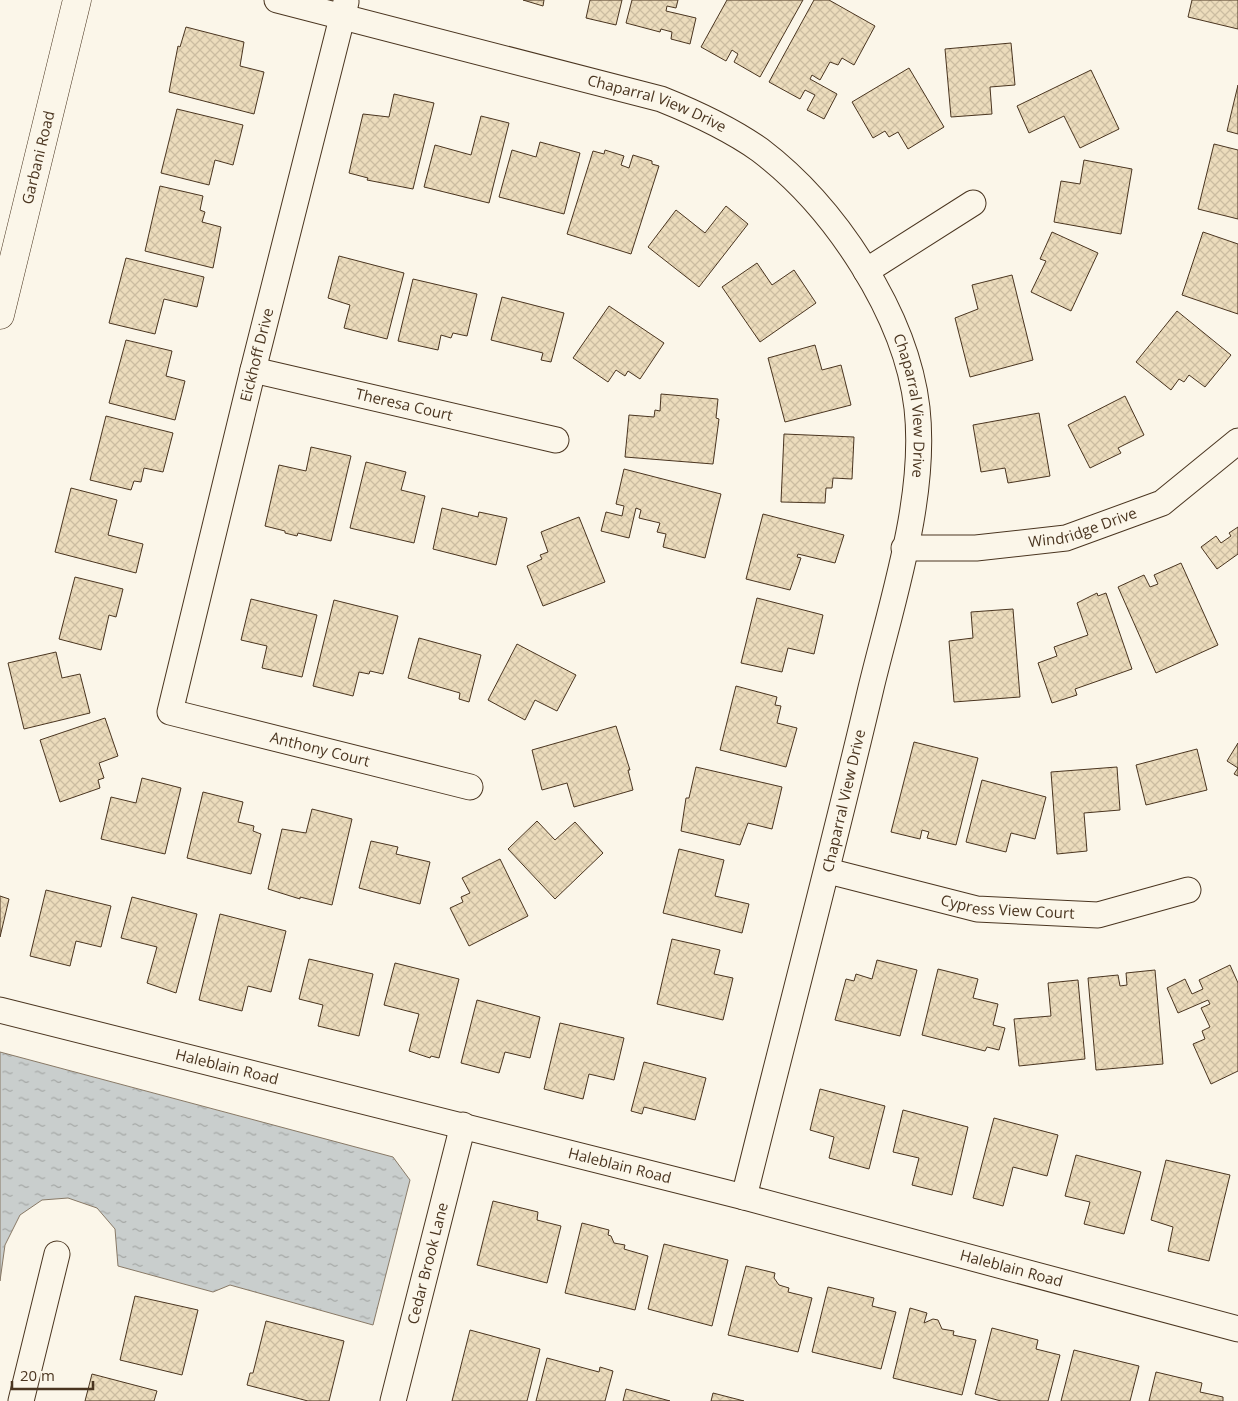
<svg xmlns="http://www.w3.org/2000/svg" width="1238" height="1401" font-family="'Open Sans',sans-serif">
<defs>
<pattern id="water-ripples" width="26" height="14" patternUnits="userSpaceOnUse" patternTransform="scale(1.25)"><rect width="26" height="14" fill="#c9cecd"/><path d="M2 4q2-2 4 0t4 0M15 11q2-2 4 0t4 0" fill="none" stroke="#a5a8a6"/></pattern>
<pattern id="building-cross-hatch" width="8" height="8" patternUnits="userSpaceOnUse" patternTransform="scale(1.25)"><rect width="8" height="8" fill="#ecdcbc"/><path d="M0 0l8 8M0 8l8-8" fill="none" stroke="#ccbda1"/></pattern>
</defs>
<rect width="100%" height="100%" fill="#fbf6e9"/>
<path fill="url(#water-ripples)" stroke="#887966" d="M0 1052 393 1157 410 1180 373 1325 230 1285 213 1292 118 1266 115 1229 97 1208 68 1198 42 1200 20 1215 5 1245 0 1281Z"/>
<path fill="url(#building-cross-hatch)" stroke="#4a3520" d="M523 0H544L543 6Z
M590 0H622L616 25 586 18Z
M632 0H678L676 8 667 6 666 11 696 18 690 44 671 39 672 32 661 29 660 32 626 23Z
M727 0H803L760 77 734 62 738 54 732 50 726 61 701 47Z
M814 0H829L875 26 854 65 842 58 838 65 830 62 820 80 812 75 810 79 837 94 824 119 807 110 815 95 805 90 800 99 769 82Z
M1192 0H1238V29L1188 17Z
M186 27 244 42 240 66 264 72 254 114 169 92 178 46 180 47Z
M1011 43 1015 85 990 87 992 114 951 117 945 49Z
M909 68 944 127 908 149 898 132 889 137 885 131 873 138 852 102Z
M1091 70 1119 129 1080 148 1064 116 1029 133 1017 106Z
M1238 85V134L1227 131Z
M394 94 434 103 413 189 367 180 368 178 349 173 363 114 389 117Z
M177 109 243 125 233 165 215 160 209 185 161 173Z
M481 116 509 123 489 203 424 187 435 145 471 155Z
M540 142 580 153 564 214 499 197 512 150 536 157Z
M1214 144 1238 150V219L1198 209Z
M605 150 624 156 621 165 629 168 633 155 652 161V164L659 166 631 254 567 234 593 151 604 154Z
M1084 160 1132 169 1121 234 1054 222 1061 181 1080 184Z
M160 186 203 196 200 210 205 212 202 222 221 227 213 268 145 251Z
M726 206 748 224 699 287 648 247 676 210 705 233Z
M1052 232 1098 253 1071 311 1031 292 1046 261 1040 259Z
M1203 232 1238 244V314L1182 295Z
M339 256 404 273 387 339 344 328 350 305 328 298Z
M126 258 204 277 197 307 164 299 155 334 109 323Z
M757 263 772 285 794 270 816 303 760 342 722 287Z
M1012 275 1033 360 970 377 955 318 978 309 972 285Z
M413 279 477 294 467 336 453 333 451 338 441 335 438 350 398 341Z
M502 297 564 313 551 362 541 360 543 353 491 340Z
M609 306 664 343 640 379 628 371 625 376 616 370 608 382 573 358Z
M1177 311 1231 355 1205 387 1189 375 1184 382 1179 379 1171 390 1136 362Z
M126 340 172 351 166 376 185 381 175 420 109 403Z
M815 345 822 370 841 365 851 405 785 422 768 358Z
M661 394 718 399 716 418 719 419 713 464 625 457 629 415 654 417 655 410 660 411Z
M1125 396 1144 435 1118 448 1121 453 1090 468 1068 425Z
M1039 413 1050 476 1008 483 1005 468 981 472 973 425Z
M106 416 173 433 163 472 144 468 141 482 134 481 131 490 90 480Z
M784 434 854 437 852 479 833 478 832 488H826L825 503 781 502Z
M311 447 351 456 331 541 298 533 297 536 285 533V531L265 526 279 465 306 471Z
M366 462 406 472 401 490 425 496 414 543 350 528Z
M624 469 721 494 705 558 663 547 666 534 657 532 660 523 639 518 641 510 636 508 629 538 601 531 606 512 622 516 624 506 616 504Z
M71 488 117 500 108 535 143 544 136 573 55 552Z
M442 508 478 517 479 512 507 518 496 565 433 549Z
M763 514 844 535 835 563 798 554 797 557 801 558 790 590 746 579Z
M579 517 605 582 543 606 527 566 542 559 540 555 548 552 541 532Z
M1238 527V554L1217 569 1201 547 1216 536 1221 543 1231 536 1229 533Z
M1181 563 1218 645 1156 673 1118 587 1144 575 1150 587 1158 584 1154 575Z
M75 577 123 589 116 617 109 615 101 650 59 639Z
M1097 593 1098 596 1106 593 1132 669 1075 689 1077 695 1052 703 1038 663 1057 656 1054 647 1088 635 1077 603Z
M757 598 823 615 814 654 788 648 782 672 741 663Z
M251 599 317 615 302 677 262 668 267 646 241 640Z
M334 600 398 616 383 674 370 671 369 674 359 672 353 696 313 686Z
M1013 609 1020 697 954 702 949 641 973 638 971 612Z
M419 638 481 655 469 702 459 699 460 693 408 678Z
M517 644 576 675 557 711 535 700 525 720 488 700Z
M56 652 62 678 80 674 90 713 24 729 8 663Z
M736 686 777 697 775 705 781 706 777 723 797 728 786 767 720 750Z
M105 718 118 756 99 763 104 778 98 780 100 788 60 802 40 740Z
M616 726 630 770H628L633 790 574 807 567 783 542 790 532 750Z
M914 742 978 758 956 845 927 838 929 832 922 830 920 839 891 832Z
M1238 743V776L1234 774 1238 768 1227 761Z
M1197 749 1207 790 1146 805 1136 765Z
M696 767 782 787 772 829 748 823 740 845 681 831 686 798H689Z
M1117 767 1120 810 1084 813 1087 851 1057 854 1051 772Z
M142 778 181 788 165 854 101 839 111 797 136 803Z
M982 780 1046 797 1035 839 1011 833 1006 852 966 842Z
M203 792 243 802 238 822 254 826 253 831 261 834 251 874 187 858Z
M312 809 352 819 332 905 300 897V899L268 889 282 829 306 833Z
M537 821 555 840 575 822 603 853 555 899 508 849Z
M371 841 398 847 396 854 430 862 420 904 359 888Z
M679 849 724 860 715 896 749 904 742 933 663 913Z
M500 859 528 916 469 946 450 908 463 902 461 897 470 893 462 878Z
M46 890 111 906 101 947 76 941 70 966 30 956Z
M0 896 9 899 0 937Z
M132 897 197 914 176 993 147 983 157 947 121 938Z
M220 914 286 931 271 992 248 986 242 1011 199 1000Z
M672 939 720 950 714 974 733 978 723 1020 657 1004Z
M309 959 373 974 359 1036 318 1026 323 1005 299 999Z
M877 960 917 970 900 1036 835 1020 846 979 854 981 856 974 872 979Z
M395 963 459 979 439 1058 431 1056 430 1058 409 1051 419 1014 384 1005Z
M1230 965 1238 983V1071L1211 1084 1193 1044 1205 1039 1202 1031 1210 1027 1201 1008 1210 1004 1208 1000 1178 1013 1167 988 1185 979 1192 994 1203 989 1199 980Z
M938 969 978 979 973 998 998 1004 993 1025 1005 1028 999 1050 987 1047 985 1051 922 1035Z
M1155 970 1163 1064 1096 1070 1088 978 1118 975 1120 986 1127 985 1126 973Z
M1078 980 1085 1059 1019 1066 1014 1019 1051 1016 1048 983Z
M477 1000 540 1017 530 1058 505 1052 499 1073 461 1063Z
M560 1023 624 1038 614 1080 589 1074 583 1099 544 1089Z
M644 1062 706 1078 695 1120 644 1107 642 1114 631 1111Z
M820 1089 885 1106 869 1169 829 1158 834 1137 810 1130Z
M903 1110 968 1127 952 1195 912 1185 919 1158 893 1152Z
M994 1118 1058 1135 1047 1176 1013 1167 1003 1206 973 1198Z
M1076 1155 1141 1172 1124 1234 1084 1224 1090 1202 1065 1196Z
M1166 1160 1230 1175 1209 1261 1168 1251 1173 1227 1151 1220Z
M493 1201 538 1212 537 1220 561 1226 547 1283 477 1265Z
M582 1223 609 1230 608 1235 611 1236 614 1243 625 1245 624 1249 648 1256 635 1310 565 1293Z
M664 1244 728 1260 712 1326 648 1309Z
M746 1266 775 1273 774 1278 779 1285 789 1288 788 1292 812 1298 798 1352 728 1335Z
M828 1287 874 1298 872 1306 896 1312 881 1369 812 1352Z
M135 1296 198 1310 182 1375 120 1360Z
M910 1308 927 1313 924 1323 933 1319 938 1320 942 1329 954 1331 953 1335 976 1340 962 1395 893 1378Z
M266 1321 344 1341 329 1401H308L247 1385 250 1373H253Z
M992 1328 1038 1340 1036 1349 1060 1355 1048 1401H1001L975 1394Z
M470 1330 540 1349 527 1401H452Z
M1074 1350 1139 1366 1130 1401H1061Z
M547 1358 599 1372 600 1367 613 1371 605 1401H536Z
M1156 1372 1202 1383 1200 1392 1223 1397V1401H1149Z
M92 1374 157 1391 154 1401H85Z
M626 1389 670 1401H623Z
M713 1393 744 1401H711Z"/>
<g fill="none" stroke-linecap="round" stroke-linejoin="round">
<defs>
<g id="street">
<path id="s1" d="M277 0 661 99C696 113 729 128 760 150 835 207 906 314 917 408 927 497 892 601 871 688 831 858 786 1027 744 1197"/>
<path id="s2" d="M346 2 253 370 170 712 470 787"/>
<path d="M866 271 973 203"/>
<path id="s3" d="M253 370 556 440"/>
<path id="s4" d="M904 548H976L1066 538 1162 503 1238 441"/>
<path id="s5" d="M828 871 977 909 1098 915 1188 890"/>
<path id="s6" d="M0 1010 744 1197 1238 1329"/>
<path d="M21 1401 57 1254"/>
<path id="s7" d="M393 1401 463 1125"/>
</g>
<g id="secondary">
<path id="s8" d="M0 315 77 0"/>
</g>
</defs>
<use href="#street" stroke="#4a3520" stroke-width="27"/>
<use href="#secondary" stroke="#4a3520" stroke-width="29"/>
<use href="#street" stroke="#fbf6e9" stroke-width="25"/>
<use href="#secondary" stroke="#fbf6e9" stroke-width="28"/>
</g>
<g text-anchor="middle" stroke-width="4" stroke-linejoin="round" paint-order="stroke">
<g font-size="15" fill="#4a3520" stroke="#fbf6e9">
<text dy="5" stroke="none"><textPath href="#s1" startOffset="394">Chaparral View Drive</textPath></text>
<text dy="5" stroke="none"><textPath href="#s8" startOffset="162">Garbani Road</textPath></text>
<text transform="translate(257 355) rotate(-76)" y="5">Eickhoff Drive</text>
<text dy="5" stroke="none"><textPath href="#s3" startOffset="155">Theresa Court</textPath></text>
<text dy="5" stroke="none"><textPath href="#s1" startOffset="814">Chaparral View Drive</textPath></text>
<text dy="5" stroke="none"><textPath href="#s4" startOffset="181">Windridge Drive</textPath></text>
<text dy="5" stroke="none"><textPath href="#s2" startOffset="886">Anthony Court</textPath></text>
<text transform="translate(844 801) rotate(-77)" y="5">Chaparral View Drive</text>
<text dy="5" stroke="none"><textPath href="#s5" startOffset="184">Cypress View Court</textPath></text>
<text dy="5" stroke="none"><textPath href="#s6" startOffset="234">Haleblain Road</textPath></text>
<text dy="5" stroke="none"><textPath href="#s6" startOffset="639">Haleblain Road</textPath></text>
<text dy="5" stroke="none"><textPath href="#s7" startOffset="142">Cedar Brook Lane</textPath></text>
<text dy="5" stroke="none"><textPath href="#s6" startOffset="1044">Haleblain Road</textPath></text>
</g>
</g>
<path d="M12 1381v8h81v-8" fill="none" stroke="#4a3520" stroke-width="2.5"/>
<text x="20" y="1381" font-size="15" fill="#4a3520" stroke="#fbf6e9" stroke-width="4" paint-order="stroke">20 m</text>
</svg>
